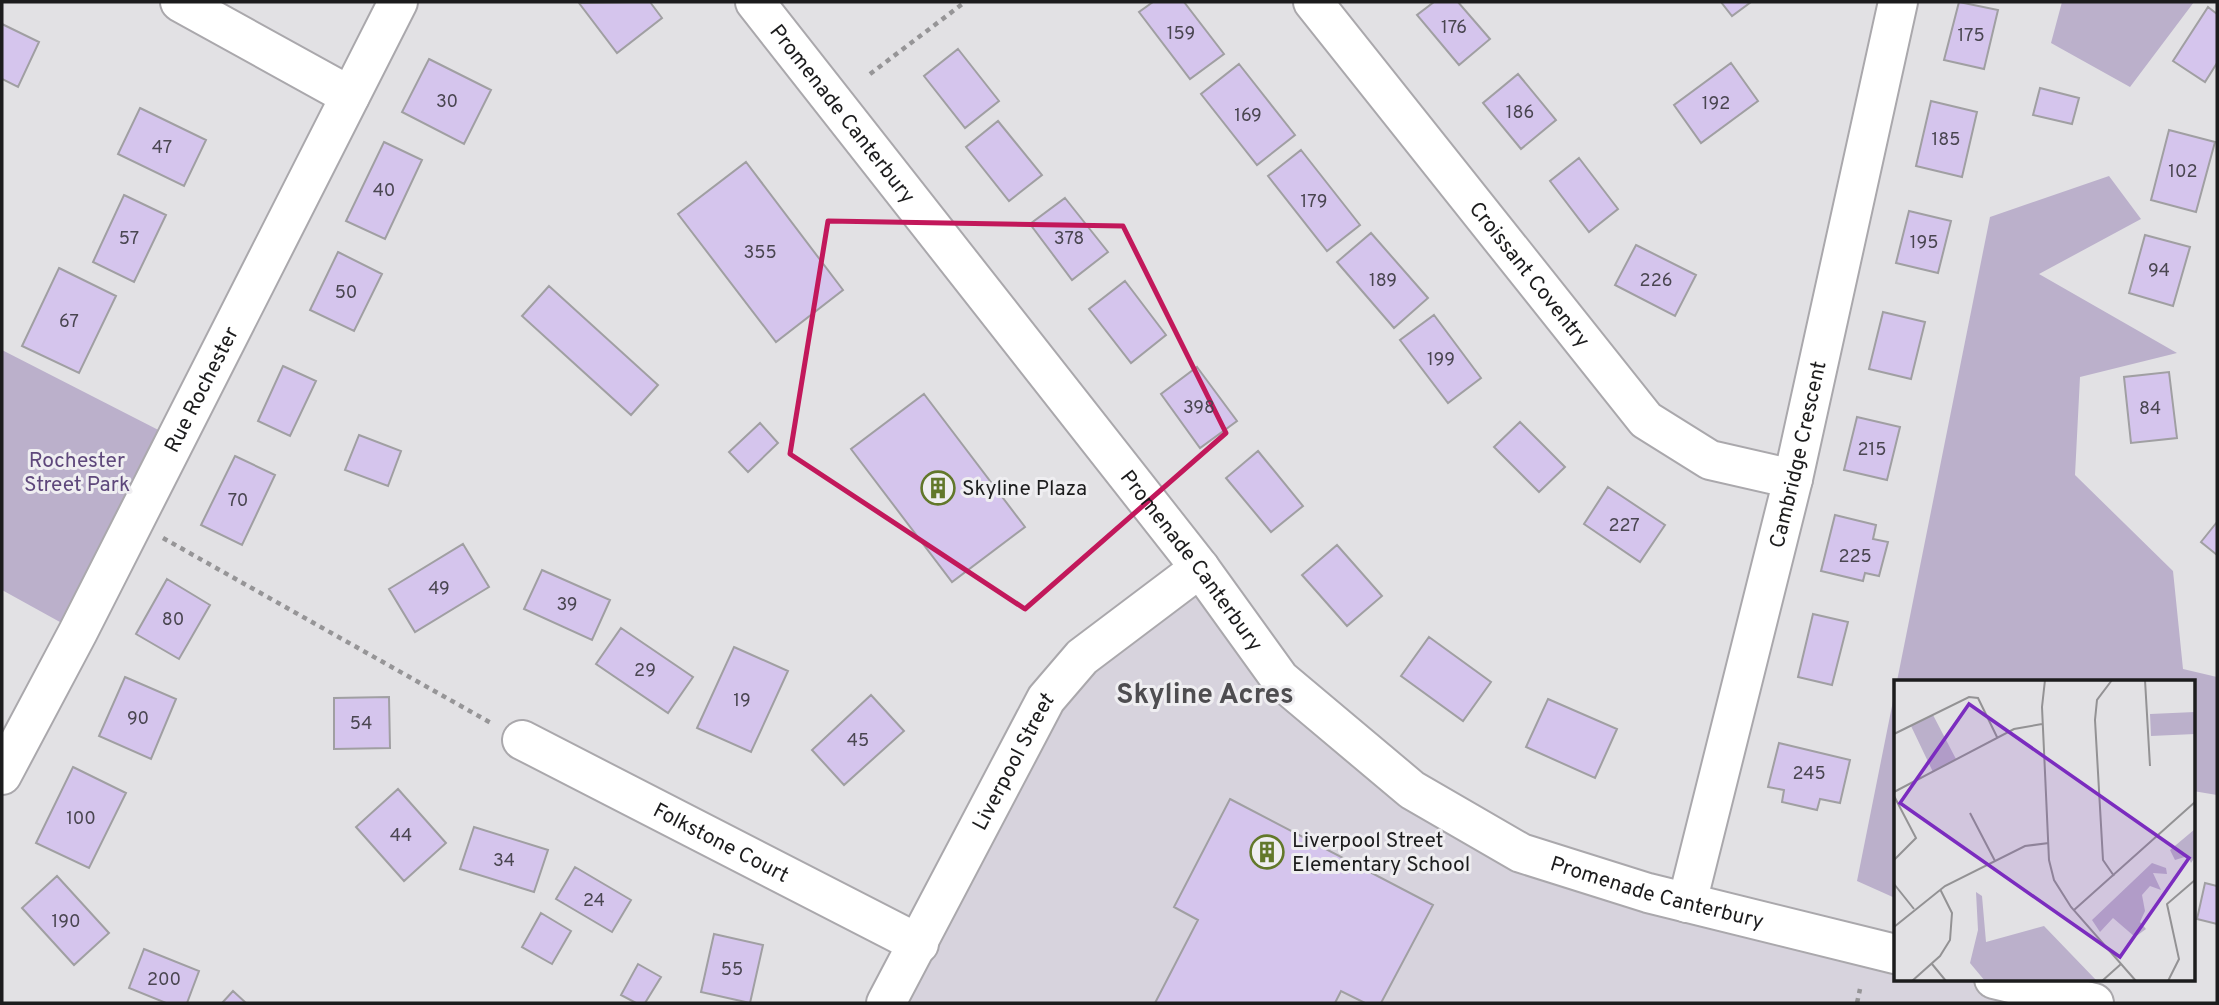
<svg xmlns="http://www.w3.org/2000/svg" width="2219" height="1005" font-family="Overpass,sans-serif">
<rect width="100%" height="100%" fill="#e2e1e4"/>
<path fill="#d7d3dd" d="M1200 568 1412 790 1648 893 1895 954V979H1994L2094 1003H886L1046 699Z"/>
<path fill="#bbb0cb" d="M2062 2H2194L2130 87 2051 43Z
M2109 176 2141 219 2039 274 2177 353 2080 377 2075 475 2173 571 2183 669 2217 677V795L2193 791V681H1897L1990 217Z
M2 350 176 439 78 632 2 590Z
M1895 691V898L1857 881Z"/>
<path fill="#d5c5ed" stroke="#a09fa2" stroke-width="2" d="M650 2 662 18 617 53 579 3Z
M1153 2H1184L1224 54 1190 79 1139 12Z
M1434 2H1458L1490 39 1459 65 1417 15Z
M1721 2H1751L1732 16Z
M1959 2 1998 10 1984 69 1944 60Z
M2208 7 2217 14V63L2205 82 2173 61Z
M2 24 39 42 18 87 2 79Z
M958 49 999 101 965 128 924 76Z
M429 59 491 90 464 144 402 112Z
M1731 63 1758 101 1701 143 1674 105Z
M1239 64 1295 135 1257 165 1201 94Z
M1518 74 1556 120 1521 149 1483 103Z
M2040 88 2079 98 2072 124 2033 115Z
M1931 101 1977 112 1962 177 1916 166Z
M140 108 206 140 184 186 118 154Z
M998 121 1042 175 1009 201 966 147Z
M2169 130 2215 142 2196 212 2151 200Z
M384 142 422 160 385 239 346 221Z
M1301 150 1360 225 1327 251 1268 176Z
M1579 158 1618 209 1589 232 1550 181Z
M746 162 843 290 776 342 678 214Z
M124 195 166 215 134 282 93 262Z
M1065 198 1108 252 1072 280 1030 224Z
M1909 211 1951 221 1938 273 1896 263Z
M1371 233 1428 298 1394 328 1337 262Z
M2145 235 2190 247 2173 306 2129 293Z
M1636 245 1696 275 1675 316 1615 285Z
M338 252 382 274 354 331 310 310Z
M59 268 116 296 79 373 22 346Z
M1125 281 1166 335 1131 363 1089 309Z
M549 286 658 385 631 415 522 316Z
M1883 312 1925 322 1911 379 1869 369Z
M1434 315 1481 378 1448 403 1400 340Z
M283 366 316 381 290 436 258 421Z
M1197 367 1237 421 1200 448 1161 394Z
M2169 372 2177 438 2131 443 2124 377Z
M924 394 1025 527 952 582 851 449Z
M1857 417 1900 427 1887 480 1844 470Z
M1520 422 1565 467 1539 492 1494 447Z
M760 423 778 443 748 472 729 452Z
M359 435 401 451 388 486 345 470Z
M1258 451 1303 506 1271 532 1226 478Z
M235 456 275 475 242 545 201 525Z
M1608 487 1665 525 1640 562 1584 524Z
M1835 515 1876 525 1873 539 1888 542 1879 576 1865 573 1863 581 1821 571Z
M2217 522V555L2201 542Z
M463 544 489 587 415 632 389 589Z
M1337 545 1382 596 1347 626 1302 575Z
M542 570 610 600 592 640 524 609Z
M167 579 210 605 179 659 136 634Z
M1813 614 1848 622 1832 685 1798 677Z
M621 628 693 677 668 713 596 664Z
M1429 637 1491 682 1463 721 1401 676Z
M734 647 788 671 751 752 697 728Z
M125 677 176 699 151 759 99 736Z
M871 695 904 731 844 785 812 750Z
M389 697 390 748 334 749V698Z
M1548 699 1617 729 1595 778 1526 747Z
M1779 743 1850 760 1840 803 1820 799 1817 810 1782 802 1784 790 1768 787Z
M73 767 126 793 89 868 36 843Z
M398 789 446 843 404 881 356 827Z
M1230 799 1433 905 1381 1003H1365L1341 991 1335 1003H1155L1198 920 1174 907Z
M474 827 548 850 534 892 460 869Z
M575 867 631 900 612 932 556 899Z
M57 876 109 933 74 965 22 908Z
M2205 883 2217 886V924L2197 919Z
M541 913 571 931 552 964 522 947Z
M714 934 763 945 750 1003 701 992Z
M144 949 199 971 187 1003H166L129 988Z
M638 964 661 977 645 1003H636L621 995Z
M233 991 246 1003H222Z"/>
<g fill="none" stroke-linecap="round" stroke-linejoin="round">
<defs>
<g id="street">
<path d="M180 2 350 96"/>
<path id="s1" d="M1313 2 1646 420 1710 460 1793 479"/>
<path id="s2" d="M522 740 919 944"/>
<path id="s3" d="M2 775 78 632 398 2"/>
<path id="s4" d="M1687 903 1793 479 1898 2"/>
</g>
<g id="secondary">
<path id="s5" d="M755 2 1200 568 1280 679 1412 790 1521 853 1648 893 1895 954"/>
<path d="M1994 979 2094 1003"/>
<path id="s6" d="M886 1003 1046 699 1082 657 1200 568"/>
</g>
</defs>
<use href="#street" stroke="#aaa8ac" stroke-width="42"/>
<use href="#secondary" stroke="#aaa8ac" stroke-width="42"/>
<path stroke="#969597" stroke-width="4.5" stroke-dasharray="5 5" stroke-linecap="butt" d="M870 74 965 2
M163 538 491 723
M1857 1003 1860 989"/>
<use href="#street" stroke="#fff" stroke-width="38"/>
<use href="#secondary" stroke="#fff" stroke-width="38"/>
</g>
<path fill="none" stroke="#c2185b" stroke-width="5" stroke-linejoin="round" d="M828 221 1123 226 1226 433 1025 609 790 454Z"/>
<defs>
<symbol id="building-ring" viewBox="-11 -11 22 22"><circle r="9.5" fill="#efeef1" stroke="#62782a" stroke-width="1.5"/><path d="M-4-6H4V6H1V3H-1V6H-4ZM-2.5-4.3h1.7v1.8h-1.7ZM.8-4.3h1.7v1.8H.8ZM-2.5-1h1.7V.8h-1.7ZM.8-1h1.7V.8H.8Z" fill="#62782a"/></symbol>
</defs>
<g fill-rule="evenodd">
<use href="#building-ring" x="919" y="469" width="38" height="38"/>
<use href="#building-ring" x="1248" y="833" width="38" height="38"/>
</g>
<g text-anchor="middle" stroke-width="6" stroke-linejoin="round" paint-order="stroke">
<g font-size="18" fill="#4a4651">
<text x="1454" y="33">176</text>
<text x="1181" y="39">159</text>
<text x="1971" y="41">175</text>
<text x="447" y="107">30</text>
<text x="1716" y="109">192</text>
<text x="1520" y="118">186</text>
<text x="1248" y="121">169</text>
<text x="1946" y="145">185</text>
<text x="162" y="153">47</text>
<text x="2183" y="177">102</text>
<text x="384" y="196">40</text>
<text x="1314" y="207">179</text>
<text x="129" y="244">57</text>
<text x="1069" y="244">378</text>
<text x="1924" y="248">195</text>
<text x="760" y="258">355</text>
<text x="2159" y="276">94</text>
<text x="1383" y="286">189</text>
<text x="1656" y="286">226</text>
<text x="346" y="298">50</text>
<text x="69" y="327">67</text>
<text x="1441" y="365">199</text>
<text x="1199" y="413">398</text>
<text x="2150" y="414">84</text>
<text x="1872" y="455">215</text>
<text x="238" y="506">70</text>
<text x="1624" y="531">227</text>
<text x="1855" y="562">225</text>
<text x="439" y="594">49</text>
<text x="567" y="610">39</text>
<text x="173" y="625">80</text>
<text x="645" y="676">29</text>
<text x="742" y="706">19</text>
<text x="138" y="724">90</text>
<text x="361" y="729">54</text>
<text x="858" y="746">45</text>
<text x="1809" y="779">245</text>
<text x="81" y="824">100</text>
<text x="401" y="841">44</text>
<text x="504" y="866">34</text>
<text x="594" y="906">24</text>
<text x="66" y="927">190</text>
<text x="732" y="975">55</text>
<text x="164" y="985">200</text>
</g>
<g font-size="21" fill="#1c1c1d" stroke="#efeef1">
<text dy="7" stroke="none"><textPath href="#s5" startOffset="142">Promenade Canterbury</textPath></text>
<text dy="7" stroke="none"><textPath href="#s1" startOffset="348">Croissant Coventry</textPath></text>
<text dy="7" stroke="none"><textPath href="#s3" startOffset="434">Rue Rochester</textPath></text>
<text dy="7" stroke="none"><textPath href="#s4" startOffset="462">Cambridge Crescent</textPath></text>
<text dy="7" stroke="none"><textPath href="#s5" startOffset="709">Promenade Canterbury</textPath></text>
<text dy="7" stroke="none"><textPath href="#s6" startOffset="273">Liverpool Street</textPath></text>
<text dy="7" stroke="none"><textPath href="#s2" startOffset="224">Folkstone Court</textPath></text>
<text dy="7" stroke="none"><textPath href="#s5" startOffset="1297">Promenade Canterbury</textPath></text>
</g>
<g font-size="21" fill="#5e477b" stroke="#efeef1">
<text x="77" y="467">Rochester<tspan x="77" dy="24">Street Park</tspan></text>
</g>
<g font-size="21" fill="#1c1c1d" stroke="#efeef1" text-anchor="start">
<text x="962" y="495">Skyline Plaza</text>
<text x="1292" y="847">Liverpool Street<tspan x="1292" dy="24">Elementary School</tspan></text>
</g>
<g font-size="28" font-weight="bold" fill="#4e4d50" stroke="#efeef1">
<text x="1205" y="703">Skyline Acres</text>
</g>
</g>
<g transform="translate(1894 680)">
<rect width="301" height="301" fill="#e2e1e4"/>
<path d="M301 32V54L257 56 256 34ZM39 35 62 79 39 92 17 46ZM301 149V177L297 183 294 176 281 180 276 170ZM258 183 272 188 273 194 259 193 267 210 256 206 248 215 251 231 246 242 252 249 241 257 219 238 206 252 198 240ZM82 212 88 216 92 262 150 246 203 301H91L76 283 84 250Z" fill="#bbb0cb"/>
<path fill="none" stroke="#939294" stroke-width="2" d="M151 0 148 27 155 180 160 200 177 227 242 301M218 0 203 20 201 40 209 180 220 196M251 0 256 86M0 54 75 17 84 18 103 57M0 112 120 49 148 44M0 116 22 158 0 180M76 133 101 181M0 204 20 229M180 230 301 122M0 247 51 206 131 166 155 163M38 284 52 301M18 301 46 276 56 260 58 233 46 209M208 301 227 284M274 301 285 279 273 224 301 200"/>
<path fill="#7b2cbf" fill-opacity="0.15" stroke="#7b2cbf" stroke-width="3.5" d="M75 24 295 178 226 277 6 123Z"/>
<rect width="301" height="301" fill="none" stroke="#1c1c1d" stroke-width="3.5"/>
</g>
<rect width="2219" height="1005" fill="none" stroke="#1c1c1d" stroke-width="7"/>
</svg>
